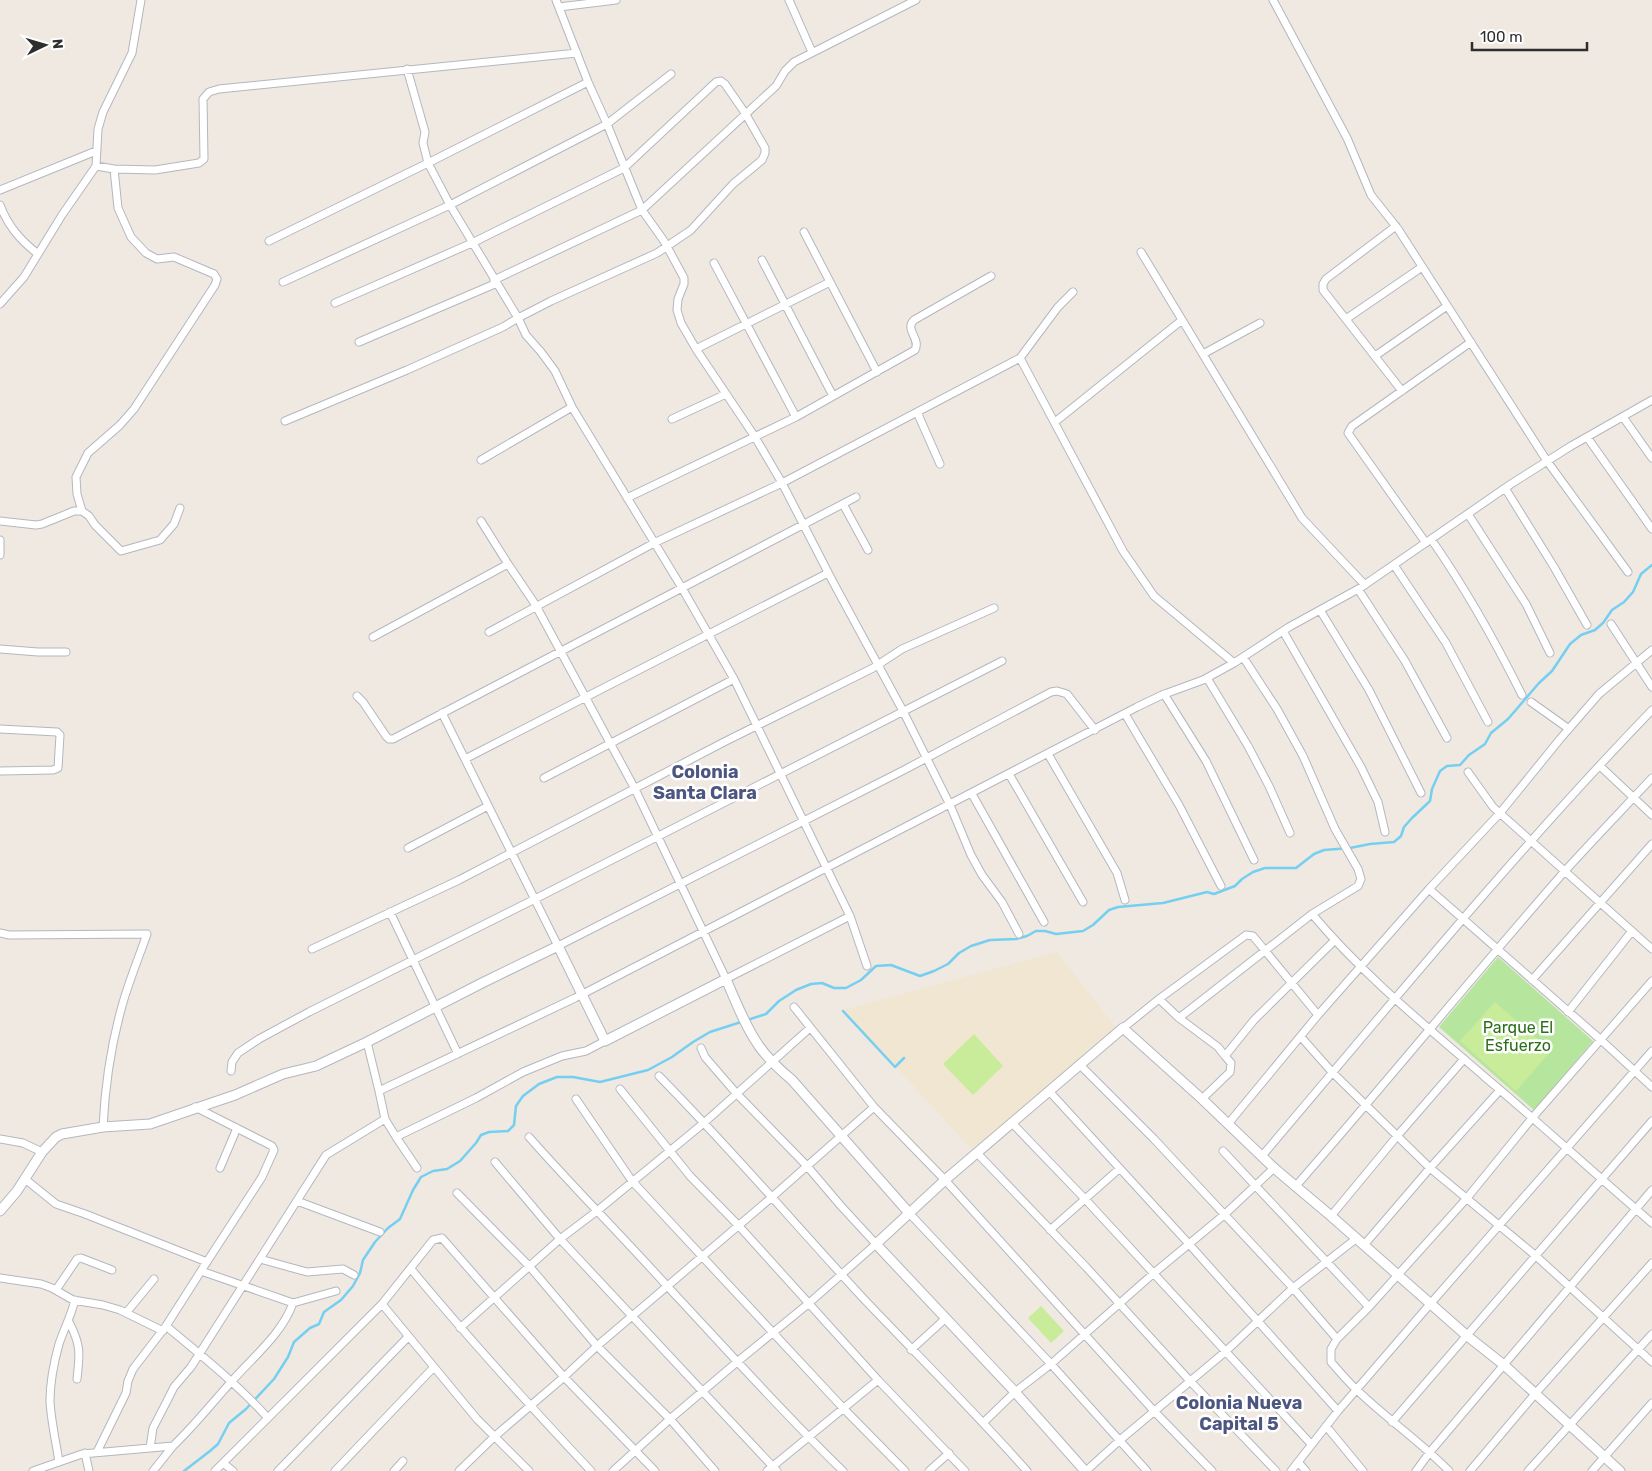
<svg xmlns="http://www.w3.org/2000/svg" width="1652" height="1471" font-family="Rubik,sans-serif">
<rect width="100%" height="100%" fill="#efe9e1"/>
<path fill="#f0e6d1" d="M1057 952 1115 1027 973 1151 844 1010Z"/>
<path fill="#b6e59e" d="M1498 957 1593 1041 1534 1110 1439 1027Z"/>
<path fill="#c9ec9a" d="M1495 1002 1551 1051 1516 1091 1460 1041Z
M974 1034 1003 1066 973 1095 943 1064Z
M1041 1306 1064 1331 1051 1343 1028 1318Z"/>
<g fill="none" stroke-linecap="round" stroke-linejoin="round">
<path stroke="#75cff0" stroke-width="2.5" d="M843 1011 895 1067 904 1058
M184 1471 210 1451 218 1444 229 1423 246 1409 274 1379 288 1357 294 1342 310 1328 319 1324 324 1312 341 1300 353 1286 360 1273 363 1260 375 1242 388 1228 400 1219 413 1190 421 1177 433 1171 447 1169 460 1161 476 1143 481 1135 489 1132 508 1131 514 1125 516 1106 523 1096 539 1084 557 1077H573L600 1082 648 1070 672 1057 693 1042 710 1032 766 1014 779 1001 796 990 811 984 822 983 834 988H846L861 980 876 966 891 965 920 976 934 971 948 964 959 953 971 946 990 940 1016 939 1027 936 1036 931H1045L1056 934 1083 931 1093 925 1109 910 1118 907 1163 903 1207 892 1214 894 1235 886 1242 879 1253 872 1265 868H1296L1314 854 1324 850 1350 848 1370 844 1394 842 1401 836 1404 827 1412 818 1430 801 1432 789 1440 771 1447 766 1460 765 1469 755 1485 744 1491 733 1508 719 1539 683 1552 671 1570 644 1581 635 1595 630 1603 623 1612 610 1624 602 1633 592 1641 574 1652 565"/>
<defs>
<path id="minor" d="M141 0 132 53 103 112 98 129 96 166 114 169 155 170 199 163 204 159 203 99 209 92 219 89 577 53
M556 0 588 82 607 124 642 210 664 241 684 278V284L678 299 677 310 681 323 696 349 755 437 782 483 833 582 903 711 950 805 971 855 982 875 1002 902 1019 934
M789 0 812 52
M1273 0 1347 138 1371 195 1398 229 1547 461 1628 572
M559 7 616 0
M0 190 96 151
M0 205C8 226 20 240 38 254
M1396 226 1326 279 1323 284V290L1402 391
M804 232 877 372
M269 241 428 163 588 82
M1141 252 1302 518 1365 585
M762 260 833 396
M714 263 796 417
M494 280 642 210 776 86 785 71 794 62 916 0
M283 282 450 205 607 124 671 74
M335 303 472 243 624 168 716 82 721 81 725 84 745 113 765 148V153L762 160 733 184 691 230 657 253 551 301 518 318 526 335 541 352 555 371 572 407 682 588 734 679 850 916 867 966
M0 304 24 277 62 215 96 166
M1346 319 1422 267
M359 342 497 283
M696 349 830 282
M1203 354 1260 323
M1375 356 1447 306
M1020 358 1058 307 1073 292
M917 412 940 464
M1623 417 1652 458
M672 419 726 394
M285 421 407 370 503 327 518 318 450 205 428 163 423 143 425 132 407 69
M1055 422 1182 320
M1587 437 1652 529
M481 460 572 407
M1505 488 1554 567 1587 625
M627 498 796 417 915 350C921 338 904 330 914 320L991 276
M843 504 868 550
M82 511 77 494 76 477 88 453 120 425 134 409 215 285 217 279 214 274 174 257 157 259 146 253 131 237 118 208 114 169
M1468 514 1526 604 1550 653
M0 521 36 525 42 524 74 511H82L89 516 95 525 121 551 160 540 174 524 180 508
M481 521 508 564 535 604 635 789 726 979 850 916
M1431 539C1466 589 1495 641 1522 695
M0 540V555
M1426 543 1348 433 1352 426 1471 342
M1394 565 1446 643 1488 722
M1358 589 1405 661 1447 738
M1320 610 1369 690 1421 793
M1611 624 1652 687
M1283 631 1361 767 1378 802 1385 832
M489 632 656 542 782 483 1020 358 1123 551 1154 596 1234 663
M373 637 508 564
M0 649 38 652H66
M1207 678 1248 746 1269 786 1290 833
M1164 694 1206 761 1254 860
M357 696 363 702 386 736 389 739H393L856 497
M1531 702 1569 729
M442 713 558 946 904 770 1051 692 1057 691 1067 694 1095 730
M1125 714 1179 805 1221 886
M0 729 57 732 60 735 58 768 53 770 0 771
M1048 754 1117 873 1125 900
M465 759 828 573
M1600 766 1652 815
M1468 772 1493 807 1652 949
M1009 774 1083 902
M544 778 734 679
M972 794 1044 922
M408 848 488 806
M1429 889 1601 1040 1652 1087
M390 912 458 1054
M1312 914C1363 975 1426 1026 1486 1078 1542 1125 1596 1175 1652 1223
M0 933 9 935 147 934C139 957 129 981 122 1006 111 1045 105 1086 103 1127
M312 949 459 880 726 741 873 668 902 649 994 608
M1532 980 1652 844
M1159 999 1179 1018 1218 1047 1225 1056 1254 1020 1334 941
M794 1007 874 1107 945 1180 1154 1411 1212 1471
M1568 1012 1632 931
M1179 1018 1312 914 1358 886 1361 879 1358 869 1335 829 1303 756 1277 709 1243 657
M1123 1028 1159 999 1246 935 1253 936 1318 1015
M1301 1037 1332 1072 1430 1168 1536 1256 1652 1362
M367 1042 379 1091
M1080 1065 1154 1139 1293 1288 1337 1339 1331 1349V1362C1340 1372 1348 1382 1358 1391 1387 1419 1421 1442 1449 1471
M231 1071 232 1062 238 1053 259 1039 309 1012 535 899 1002 661
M659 1076C729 1147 794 1223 862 1297 917 1355 974 1411 1027 1471
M620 1089 690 1176 738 1225 878 1380 965 1471
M1049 1091 1189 1244 1338 1411
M576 1099 632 1181 844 1409 905 1471
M1202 1099 1230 1072 1231 1063 1225 1056
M195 1107 272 1146 274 1150 262 1177 201 1271
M385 1119 396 1137
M1012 1123 1085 1199 1311 1444
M1228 1124 1318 1015 1429 889 1500 813 1560 739 1599 694 1652 650
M529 1137C574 1188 622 1236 668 1287 726 1349 782 1412 843 1471
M0 1139 23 1143 42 1152
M1223 1151 1369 1307
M977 1153 1087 1268 1190 1381 1276 1471
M1262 1156C1390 1005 1515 852 1652 710
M495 1162 560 1239 777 1471
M220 1168 237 1128
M417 1168 396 1137 476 1098 523 1072 562 1056 586 1051 605 1041
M25 1179 56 1204 85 1214 207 1262
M1295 1187C1386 1083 1473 976 1564 872 1593 840 1623 809 1652 778
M457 1193 530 1267 597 1346 670 1419 715 1471
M297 1201 380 1232
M910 1214 1051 1364 1147 1471
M1331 1216 1398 1135 1464 1059
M1050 1230 1119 1169
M1364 1245 1430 1168 1500 1090
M260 1259 307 1272 343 1269 354 1275
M411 1269C469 1339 529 1405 591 1471
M0 1278 41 1284 52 1288 73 1300 103 1305 120 1310 163 1331
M56 1290 77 1259 81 1258 112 1270
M382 1304 477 1419 529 1471
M126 1313 154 1279
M69 1322C81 1345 80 1353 77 1379
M166 1326C201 1355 237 1384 268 1418
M460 1328 560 1239 597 1211 705 1122 810 1028
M1337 1339 1369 1307 1467 1198 1533 1117 1652 981
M911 1350 946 1318
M984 1422 1015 1392 1051 1364 1154 1273 1224 1215 1274 1168
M1392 1422 1652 1121
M1326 1426 1363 1471
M173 1446C194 1426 212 1403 232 1381 253 1357 282 1334 293 1303L336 1291
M150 1448 173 1446 153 1471
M97 1452 126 1393 128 1381 133 1369 166 1326 201 1271 293 1303
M85 1453 89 1471
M59 1462C56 1442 51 1421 50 1401 50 1382 54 1362 59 1344 64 1329 71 1316 75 1300
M1298 1462 1306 1471
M223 1463 233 1471
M33 1471 82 1454 150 1448 153 1428 167 1401 174 1387 191 1367 326 1155 385 1119 379 1091 575 998 1137 707 1162 695 1203 680 1234 663 1289 627 1360 588 1511 484 1571 446 1652 400
M215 1471 382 1304 433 1240 442 1238 564 1377 655 1471
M278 1471 408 1337
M335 1471 433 1368
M394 1471 403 1461
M459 1471 494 1437 564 1377 597 1346 772 1197 874 1107
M613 1471 670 1419 737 1362 808 1304 876 1244 841 1206 807 1166 736 1093 705 1057 701 1048
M767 1471 878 1380
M929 1471 949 1453
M1086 1471 1120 1440 1225 1352 1293 1288 1357 1238
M1291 1471 1338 1411 1431 1303 1652 1051
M1416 1471 1430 1452 1652 1190
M1470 1471 1535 1394 1652 1263
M1528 1471 1652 1334
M1592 1471 1652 1403"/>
<path id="tertiary" d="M0 1211 17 1191 42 1152 56 1137 62 1134 103 1127 150 1124 235 1095 283 1074 316 1066 367 1042 482 983 558 946 605 1041 726 979C736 1002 745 1026 759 1046 768 1059 780 1070 792 1080L910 1214
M1085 1471 1015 1392 876 1244 945 1180 1123 1028 1202 1099 1274 1168 1331 1216 1466 1335 1504 1365 1620 1471"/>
</defs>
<use href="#minor" stroke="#b4b7c1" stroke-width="9"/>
<use href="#tertiary" stroke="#b4b7c1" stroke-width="11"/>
<use href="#minor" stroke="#fff" stroke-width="7"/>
<use href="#tertiary" stroke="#fff" stroke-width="9"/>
</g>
<g text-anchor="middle" stroke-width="5" stroke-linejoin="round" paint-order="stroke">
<g font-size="16" fill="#2c6e1b" stroke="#fff">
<text x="1518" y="1033">Parque El<tspan x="1518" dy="18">Esfuerzo</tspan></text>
</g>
<g font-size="18" font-weight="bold" fill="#4d5680" stroke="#fff">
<text x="705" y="778">Colonia<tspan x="705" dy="21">Santa Clara</tspan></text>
<text x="1239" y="1409">Colonia Nueva<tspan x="1239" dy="21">Capital 5</tspan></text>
</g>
</g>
<g transform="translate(45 45) rotate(85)" stroke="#ffffff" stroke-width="4" paint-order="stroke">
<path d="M0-4L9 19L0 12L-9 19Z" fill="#2e2e2e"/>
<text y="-8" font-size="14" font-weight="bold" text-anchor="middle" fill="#2e2e2e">N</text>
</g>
<path d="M1472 42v8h115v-8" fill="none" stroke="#2e2e2e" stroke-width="2.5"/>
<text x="1480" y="42" font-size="15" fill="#2e2e2e" stroke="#ffffff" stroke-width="4" paint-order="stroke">100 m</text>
</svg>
